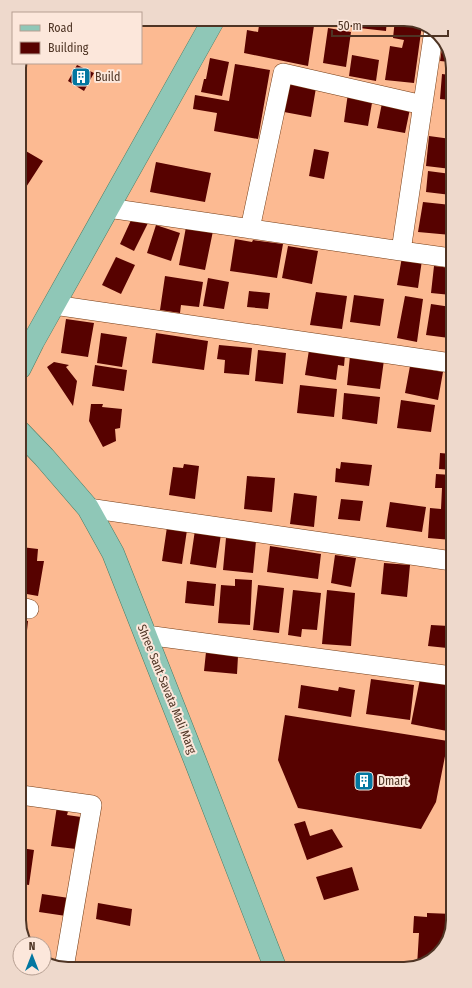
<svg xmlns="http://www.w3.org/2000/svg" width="472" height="988" font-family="'Fira Sans Condensed',sans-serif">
<rect width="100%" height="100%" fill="#fcba92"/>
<path fill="#570200" d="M154 19H164L162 23Z
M260 19H315L308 66 244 53 247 30 258 32Z
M338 19H352L351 27 337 25Z
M360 19H387L386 31 359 28Z
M395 19H407L422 25 414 83 385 80 390 46 402 48 404 40 393 38Z
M328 28 351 32 346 67 323 63Z
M443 42 450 52V62L440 61Z
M352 55 379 60 376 81 349 76Z
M210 58 229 62 222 96 201 92 204 79H206Z
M235 64 270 70 258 139 214 131 217 113 193 109 195 95 229 101Z
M77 65 94 73 84 91 68 81Z
M442 74 450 75V100L440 99Z
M289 78 317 82 311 117 284 112Z
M348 93 373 97 368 126 344 122Z
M383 98 411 104 405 133 377 128Z
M429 136 451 139V169L426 166Z
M19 147 43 161 19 198Z
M314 149 329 152 324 179 309 176Z
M156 162 211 173 205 202 150 192Z
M428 171 451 174V195L426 192Z
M423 202 451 205V235L418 232Z
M133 216 148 223 134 251 120 244Z
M156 225 180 233 171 261 147 253Z
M186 227 213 231 205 270 179 265Z
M235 239 252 242 253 240 283 244 277 278 230 271Z
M288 246 318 251 312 284 282 278Z
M116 257 135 265 121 294 102 285Z
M402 257 422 260 418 288 397 285Z
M434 266 451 268V295L431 293Z
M165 276 203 282 199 307 181 305 180 313 160 310Z
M208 278 229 282 224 309 203 306Z
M249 291 270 293 268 309 247 307Z
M316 292 347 296 342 329 310 325Z
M354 295 384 299 380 326 350 322Z
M405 296 423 299 417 342 397 338Z
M431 304 451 307V325L449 338 426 335Z
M66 319 94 323 88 357 61 353Z
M101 333 127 337 122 367 97 363Z
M156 333 208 341 204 370 152 363Z
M219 345 252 348 249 375 224 373 225 360 217 359Z
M258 350 286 353 283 384 255 381Z
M309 350 345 355 344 366 338 365 336 380 305 375Z
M350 356 384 360 380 389 347 385Z
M54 362 69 365 66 367 77 381 73 406 47 367Z
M95 365 127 370 124 391 92 386Z
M410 366 443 372 438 400 405 393Z
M300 385 337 389 334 417 297 413Z
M451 388V401H448Z
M344 393 380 397 377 424 342 419Z
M401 400 435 405 431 432 397 428Z
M91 404H103L102 407 122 409 120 428 115 429 116 441 103 447 89 421Z
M451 406V430L447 429Z
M440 453 452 454V470L439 469Z
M341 462 372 465 369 486 335 482 336 468 340 469Z
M184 464 199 466 195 499 169 495 173 467 183 468Z
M436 474 452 475V540L428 538 430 508 441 509 442 488H435Z
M247 476 275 478 272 512 244 509Z
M294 493 317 496 314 527 290 524Z
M341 499 363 501 360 521 338 519Z
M390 502 426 507 422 532 386 527Z
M167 527 187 530 182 564 162 561Z
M195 530 221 534 216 568 190 564Z
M226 538 256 541 253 573 223 570Z
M270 546 321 554 318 579 267 572Z
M21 547 38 549 37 561H44L38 596 21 593Z
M335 555 356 558 351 587 331 583Z
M384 563 410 565 407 597 381 594Z
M235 579 252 580 250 625 218 623 221 585 235 586Z
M187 581 216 584 214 606 185 603Z
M258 585 284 588 279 633 253 630Z
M293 590 321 593 317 630 302 629 301 637 288 635Z
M327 590 355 593 351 646 322 644Z
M21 620 28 621 24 658 21 657Z
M431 625 449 626 447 648 428 646Z
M206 652 238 656 237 674 204 671Z
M371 679 414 685 410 720 366 714Z
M420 679 452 685V705L447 731 411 724Z
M301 685 338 691 339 687 355 690 351 717 298 708Z
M285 715 448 741 436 802 421 829 298 808 278 760Z
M57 806 69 808 67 815 81 817 76 849 51 846Z
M305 821 310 836 332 829 343 847 307 860 294 824Z
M21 848 34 850 29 885 22 884Z
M352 867 359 890 324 900 316 877Z
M42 894 69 898 66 916 39 912Z
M98 903 132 909 130 926 96 919Z
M427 913 453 914V923L443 950 420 966H417L419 933H413L414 916 427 917Z"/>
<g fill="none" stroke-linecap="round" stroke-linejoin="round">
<defs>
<path id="minor" d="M434 30 401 251 451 258
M108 208 401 251
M250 229 283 73 423 105
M54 305 451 363
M88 508 452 561
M21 607 29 609
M146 635 452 676
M21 795 92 805 64 968"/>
<path id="major" d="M20 368 33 342 214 19
M20 432 44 457 88 508 113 553 196 763 275 967"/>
</defs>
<use href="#minor" stroke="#753d16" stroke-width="20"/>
<use href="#major" stroke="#487c64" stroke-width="23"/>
<use href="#minor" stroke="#fff" stroke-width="19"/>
<use href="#major" stroke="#8fc7b7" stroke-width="22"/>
</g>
<defs>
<symbol id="building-square" viewBox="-11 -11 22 22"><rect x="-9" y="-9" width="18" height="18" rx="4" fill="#0377a1" stroke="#fce7db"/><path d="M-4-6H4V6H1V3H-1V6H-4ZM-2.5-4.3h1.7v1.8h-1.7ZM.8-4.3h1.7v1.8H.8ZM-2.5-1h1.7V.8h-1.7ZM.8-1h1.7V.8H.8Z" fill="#fff"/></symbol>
</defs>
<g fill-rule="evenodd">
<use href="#building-square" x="70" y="66" width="22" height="22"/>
<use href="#building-square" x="353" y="770" width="22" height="22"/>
</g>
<g text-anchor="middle" stroke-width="4" stroke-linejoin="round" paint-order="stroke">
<g font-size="12" fill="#4e3424" stroke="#fce7db" text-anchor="start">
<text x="95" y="81">Build</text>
<text x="378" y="785">Dmart</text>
</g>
<g font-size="12" fill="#4e3424" stroke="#fce7db">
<text transform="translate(167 689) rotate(68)" y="4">Shree Sant Savata Mali Marg</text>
</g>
</g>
<path d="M0 0H472V988H0ZM68 26H404A42 42 0 0 1 446 68V920A42 42 0 0 1 404 962H68A42 42 0 0 1 26 920V68A42 42 0 0 1 68 26Z" fill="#eed9cc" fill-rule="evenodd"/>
<path fill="none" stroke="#4e3424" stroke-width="2" d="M68 26H404A42 42 0 0 1 446 68V920A42 42 0 0 1 404 962H68A42 42 0 0 1 26 920V68A42 42 0 0 1 68 26Z"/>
<rect x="12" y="12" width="130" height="52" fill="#fce7db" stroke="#b69f92"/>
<rect x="20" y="25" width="20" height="6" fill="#8fc7b7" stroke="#b69f92"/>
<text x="48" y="32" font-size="12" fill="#4e3424">Road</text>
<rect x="20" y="42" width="20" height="12" fill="#570200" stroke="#b69f92"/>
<text x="48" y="52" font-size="12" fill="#4e3424">Building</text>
<g transform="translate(32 956)"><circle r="19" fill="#fce7db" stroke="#b69f92"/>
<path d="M0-3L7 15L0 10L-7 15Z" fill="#0377a1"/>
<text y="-6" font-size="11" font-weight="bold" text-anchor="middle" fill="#4e3424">N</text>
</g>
<path d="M332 30v6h116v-6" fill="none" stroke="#4e3424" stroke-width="2"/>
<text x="338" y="30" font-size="12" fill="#4e3424" stroke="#fce7db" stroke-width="3" paint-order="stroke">50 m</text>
</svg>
